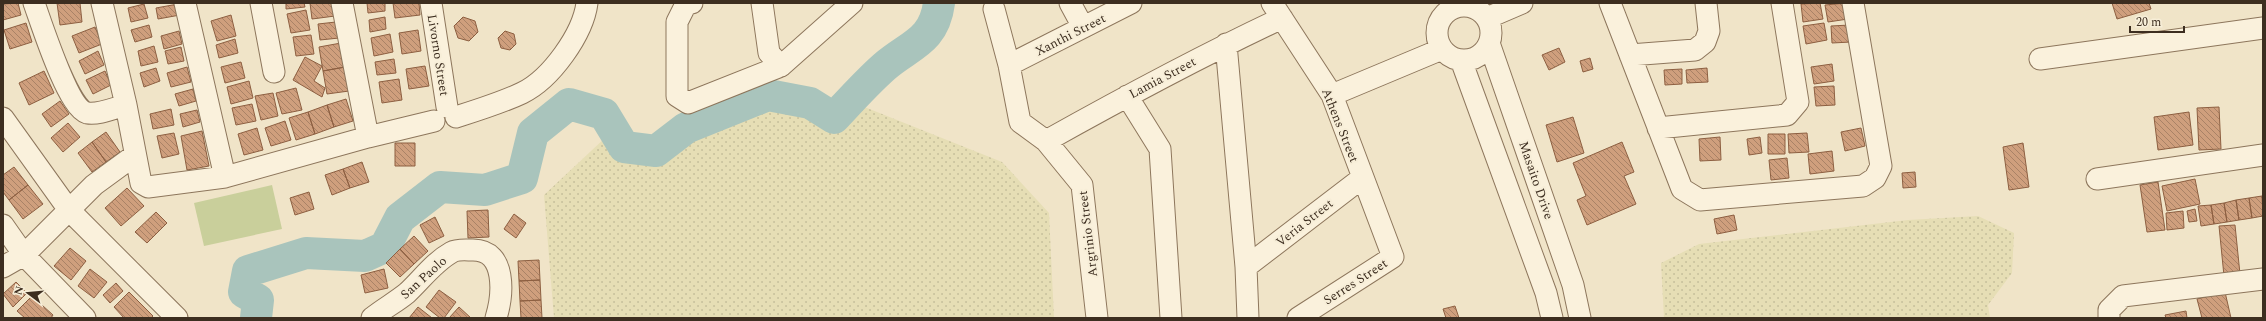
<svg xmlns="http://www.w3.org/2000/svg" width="2266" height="321" font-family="Spectral,serif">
<defs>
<pattern id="farmland-dots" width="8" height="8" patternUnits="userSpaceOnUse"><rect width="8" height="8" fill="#e6deb5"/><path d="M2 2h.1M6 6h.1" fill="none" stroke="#c6bf9b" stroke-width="1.8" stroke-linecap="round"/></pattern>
<pattern id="building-back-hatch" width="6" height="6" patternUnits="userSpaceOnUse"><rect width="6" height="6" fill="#cf9f7d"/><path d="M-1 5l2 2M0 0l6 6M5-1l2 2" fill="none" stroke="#a98266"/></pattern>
</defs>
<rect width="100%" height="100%" fill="#f0e4c8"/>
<path fill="url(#farmland-dots)" d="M768 104 810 110 839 125 857 104 1002 162 1049 213 1054 318H554L544 195 606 137 624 156 660 158Z
M1978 216 2014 233 2012 273 1988 305 1990 318H1664L1661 263 1699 244 1908 220Z"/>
<path fill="#c9cf9b" d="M272 185 282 229 204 246 194 203Z"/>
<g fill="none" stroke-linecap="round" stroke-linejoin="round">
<path stroke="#a9c4bc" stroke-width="32" d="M256 318 258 300 244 292 248 271 306 253 365 256 385 247 400 218 440 187 485 190 522 178 533 133 569 104 604 114 624 147 656 151 686 128 768 95 810 103 834 118C850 101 866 83 884 67 909 45 934 42 939 3"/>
</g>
<path fill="url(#building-back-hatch)" stroke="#8d5f41" d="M18 3 21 15 3 20V4Z
M57 3H80L82 22 60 25Z
M286 3H304L305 7 286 9Z
M310 3H333L335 16 312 19Z
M367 3H385V11L368 13Z
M393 3H419L420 15 395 18Z
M1820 3 1823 19 1803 22 1801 4Z
M1846 3 1848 19 1828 22 1825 5Z
M2112 3H2149L2151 9 2117 19Z
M144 4 148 18 131 22 128 8Z
M178 4 180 15 158 19 156 8Z
M306 10 310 30 291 33 287 14Z
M231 15 236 36 217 41 211 21Z
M385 17 386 29 370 32 369 20Z
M463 17 475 21 478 32 469 41 458 38 454 26Z
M336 22 339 38 320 40 318 24Z
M26 23 32 42 10 49 4 30Z
M1824 23 1827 40 1806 44 1803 26Z
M149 25 152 37 135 42 131 30Z
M1850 25 1851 42 1832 43 1831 26Z
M95 27 102 44 79 53 72 36Z
M418 30 421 51 402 54 399 33Z
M179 31 182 44 164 49 161 36Z
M505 31 514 34 516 44 510 50 501 48 498 38Z
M390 34 393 52 374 56 371 38Z
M311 35 314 54 296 56 293 37Z
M235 39 238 53 219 58 216 45Z
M341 43 345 67 323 71 319 47Z
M154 46 158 62 141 66 138 51Z
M181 47 184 61 168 64 165 51Z
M1559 48 1565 62 1549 70 1542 55Z
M98 51 104 65 85 74 79 61Z
M305 57 322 66 314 81 325 88 322 97 293 80Z
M1590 58 1593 69 1583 72 1580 61Z
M394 59 396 73 377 75 375 62Z
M241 62 245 78 225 83 221 67Z
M1832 64 1834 81 1814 84 1811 67Z
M425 66 429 86 409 89 406 69Z
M187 67 191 82 171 87 167 73Z
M345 67 349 91 327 94 323 71Z
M156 68 160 81 144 87 140 73Z
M1707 68 1708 82 1687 83 1686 70Z
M1682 69V84L1665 85 1664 70Z
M44 71 54 93 29 105 19 83Z
M105 71 111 85 93 94 86 80Z
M399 79 402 100 382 103 379 82Z
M249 81 253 98 231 104 227 87Z
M1834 86 1835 105 1816 106 1814 87Z
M296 88 302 110 282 114 276 93Z
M193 89 196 101 179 106 175 94Z
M273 93 278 116 261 120 255 96Z
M346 99 353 121 334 127 327 105Z
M60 101 69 114 51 127 42 114Z
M252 104 256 121 236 125 232 108Z
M327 105 334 127 315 134 308 112Z
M2219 107 2221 149 2199 150 2197 108Z
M171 109 174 125 153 129 150 114Z
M197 110 200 122 183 127 180 114Z
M308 112 315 134 296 140 289 118Z
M2189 112 2193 145 2158 150 2154 117Z
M1573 117 1584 153 1557 162 1546 125Z
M285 121 291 140 271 146 265 128Z
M68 123 80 137 63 152 51 138Z
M257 128 263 150 244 155 238 134Z
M1861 128 1865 146 1845 151 1841 132Z
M202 131 209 166 187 170 181 136Z
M106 132 120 152 106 162 92 142Z
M174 133 179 154 162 158 157 136Z
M1807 133 1809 152 1789 153 1788 134Z
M1768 134H1785V154H1768Z
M1720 137 1721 160 1700 161 1699 139Z
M1760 137 1762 153 1749 155 1747 139Z
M92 142 106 162 92 172 78 153Z
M1622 142 1634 172 1624 176 1636 204 1587 225 1577 200 1586 196 1573 163Z
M395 143H415V166H395Z
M2023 143 2029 187 2009 190 2003 147Z
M1832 151 1834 171 1810 174 1808 154Z
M1787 158 1789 178 1771 180 1769 160Z
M362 162 369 182 350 188 343 169Z
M14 167 28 185 9 200 3 192V175Z
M343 169 350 188 332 195 325 175Z
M1915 172 1916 187 1903 188 1902 173Z
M2195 179 2200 204 2167 211 2162 186Z
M2158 182 2165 230 2147 232 2140 185Z
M28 185 43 204 23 219 9 200Z
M127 188 144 206 121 226 105 208Z
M309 192 314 209 295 215 290 198Z
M2262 196 2263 216 2252 218 2249 198Z
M2249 198 2252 218 2239 220 2236 200Z
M2236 200 2239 220 2227 222 2224 203Z
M2224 203 2227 222 2214 224 2211 205Z
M2211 205 2214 224 2201 226 2198 206Z
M2195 209 2197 221 2189 222 2187 211Z
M488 210 489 237 468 238 467 211Z
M2183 211 2184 228 2167 230 2166 213Z
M156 212 167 223 147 243 135 232Z
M514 214 526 223 516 238 504 229Z
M1734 215 1737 230 1717 234 1714 219Z
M435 217 444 236 429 243 420 225Z
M2235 225 2240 274 2224 276 2219 226Z
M414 236 428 251 414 264 400 249Z
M70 248 86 261 71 280 54 266Z
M400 249 414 264 400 277 386 263Z
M539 260 540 280 519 281 518 261Z
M90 269 107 282 94 298 78 286Z
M384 269 388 288 365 293 361 275Z
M540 280 541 300 520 301 519 281Z
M16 282 27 293 13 307 3 294Z
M116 283 123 291 110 303 103 295Z
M439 290 456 302 444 318H440L426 307Z
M129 292 153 316 151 318H124L114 307Z
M2225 292 2231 318H2202L2197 299Z
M32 296 53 315 51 318H25L17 311Z
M541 300 542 318H521L520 301Z
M1455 306 1459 318H1446L1443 309Z
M418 307 432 318H409Z
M459 307 471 318H449Z
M2186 311 2187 318H2166L2165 315Z"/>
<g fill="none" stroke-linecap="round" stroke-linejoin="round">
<defs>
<path id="minor" d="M34 3C41 22 68 108 87 113 99 115 114 108 126 105
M102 3 126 105 141 183 148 187 225 177 368 137 434 121
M185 3 225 177
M261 3 274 72
M342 3 368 137
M431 3 447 107
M692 3 686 4 677 22V96L688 103 781 66 852 3
M762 3 769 53 781 66
M1070 3 1083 27
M1272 3 1332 95 1393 257 1298 318
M1610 3 1682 189 1700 200 1863 186 1875 178 1881 166 1853 3
M1437 33a27 27 0 1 1 54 0a27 27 0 1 1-54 0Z
M994 9 1009 65 1020 122 1046 141 1082 185 1097 318
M1487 18 1522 3
M1489 43 1573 285 1580 318
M1226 44 1246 267 1248 318
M1630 55 1695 50 1705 42 1709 31 1706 3
M2040 59 2263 28
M1461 60 1546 293 1552 318
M1009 65 1131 3
M1332 95 1442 49
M1127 96 1160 149 1171 318
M456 117C478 110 501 103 522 93 551 79 583 34 587 3
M3 118 69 210 177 318
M1658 128 1787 115 1798 102 1782 3
M1046 141C1123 98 1201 56 1282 18
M2097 179 2263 155
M3 225 24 255 85 318
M3 267 24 255 94 185 135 155
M1246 267 1362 178
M372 318C383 309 396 302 407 293 422 279 434 262 452 252 457 249 466 250 473 250 507 250 503 295 496 318
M2109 318V310L2123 296 2263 279"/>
</defs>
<use href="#minor" stroke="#8d765c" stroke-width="23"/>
<use href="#minor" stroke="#faf1dc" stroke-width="21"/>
</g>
<g text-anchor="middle" stroke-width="4" stroke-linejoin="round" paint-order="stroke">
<g font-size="13" fill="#3d2e20" stroke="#f7eed8">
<text transform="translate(1070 34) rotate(-27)" y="5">Xanthi Street</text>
<text transform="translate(439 55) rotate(81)" y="5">Livorno Street</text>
<text transform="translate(1162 77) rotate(-28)" y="5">Lamia Street</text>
<text transform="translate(1341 125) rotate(68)" y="5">Athens Street</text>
<text transform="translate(1537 180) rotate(71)" y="5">Masaito Drive</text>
<text transform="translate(1304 222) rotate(-38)" y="5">Veria Street</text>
<text transform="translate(1087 234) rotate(-97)" y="5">Argrinio Street</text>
<text transform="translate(423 277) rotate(-42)" y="5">San Paolo</text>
<text transform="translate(1355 281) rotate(-33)" y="5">Serres Street</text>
</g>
</g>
<rect width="2266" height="321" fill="none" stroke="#3d2e20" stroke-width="8"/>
<g transform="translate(28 293) rotate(286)" stroke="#f7eed8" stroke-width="3" paint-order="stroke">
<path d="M0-3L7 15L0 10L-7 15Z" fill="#3d2e20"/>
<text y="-6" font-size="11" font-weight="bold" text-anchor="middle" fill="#3d2e20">N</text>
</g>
<path d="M2130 26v6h54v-6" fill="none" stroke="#3d2e20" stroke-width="2"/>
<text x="2136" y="26" font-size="12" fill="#3d2e20" stroke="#f7eed8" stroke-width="3" paint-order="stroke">20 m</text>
</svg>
